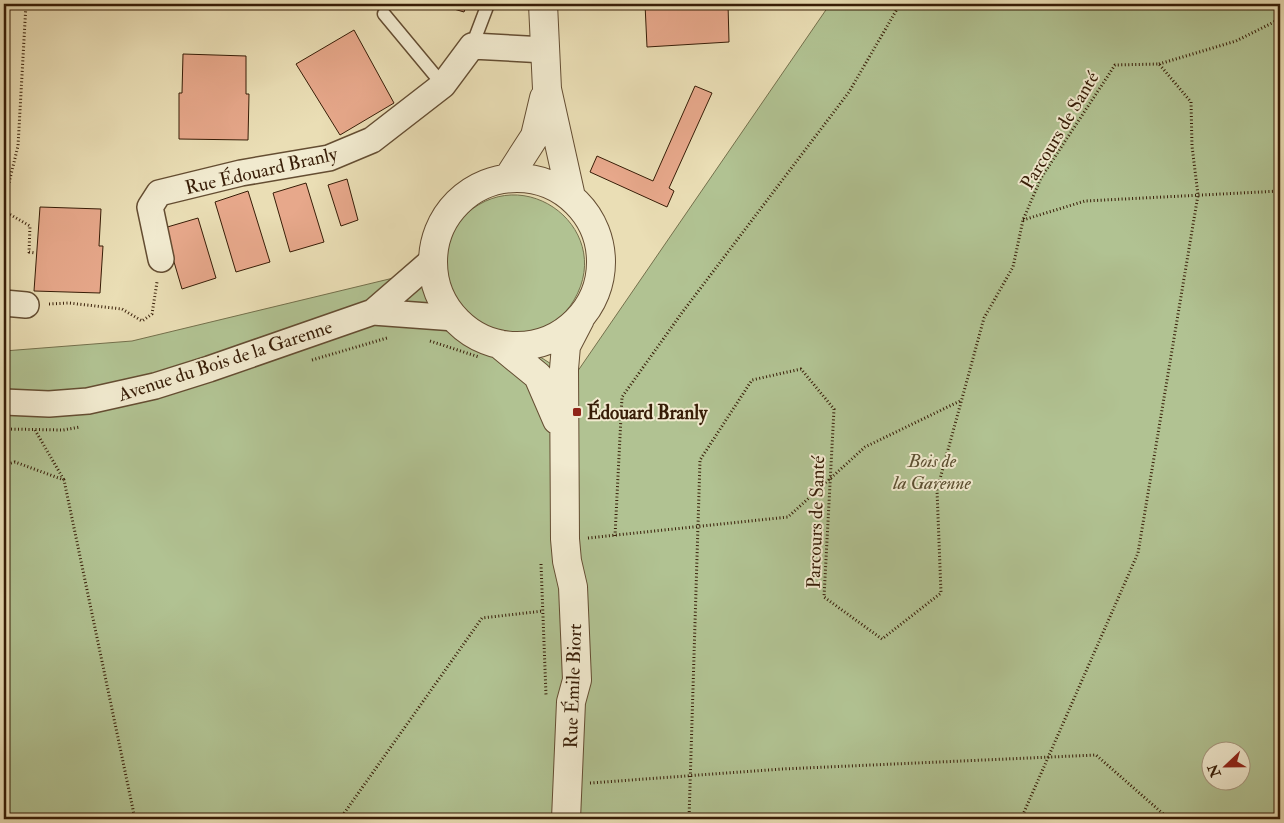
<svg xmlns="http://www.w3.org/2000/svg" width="1284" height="823" font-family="'IM FELL Double Pica',serif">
<rect width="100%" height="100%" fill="#eadeb5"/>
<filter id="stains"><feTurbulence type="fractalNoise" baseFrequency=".004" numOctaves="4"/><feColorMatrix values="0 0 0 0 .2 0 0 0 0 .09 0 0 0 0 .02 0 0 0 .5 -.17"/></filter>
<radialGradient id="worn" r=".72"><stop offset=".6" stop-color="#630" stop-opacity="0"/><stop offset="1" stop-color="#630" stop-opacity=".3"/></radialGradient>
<path fill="#b1c292" stroke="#74704c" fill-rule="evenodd" d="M830 4H1280V819H4V351L132 341 410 274 454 302C442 280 438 247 455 226 514 151 618 226 574 300 564 317 548 329 529 334 522 335 513 334 506 335L573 378ZM1212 750H1242V780H1212Z"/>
<path fill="#e7a88b" stroke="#371d07" d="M437 4H467L464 12Z
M645 4H728L729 42 647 47Z
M354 30 394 103 340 135 296 64Z
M183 54 246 56V94H249L248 140 179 139V93H182Z
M695 86 712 93 669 188 674 191 667 207 590 172 597 156 653 181Z
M347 179 358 220 341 226 328 185Z
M306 183 324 242 290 252 273 193Z
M248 191 270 262 236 272 215 202Z
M40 207 101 209 99 246H103L100 293 34 291Z
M198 218 216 278 182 289 164 228Z"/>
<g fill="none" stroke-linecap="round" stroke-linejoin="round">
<defs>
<path id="service" d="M384 14 443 85
M472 46 488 4"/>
<path id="minor" d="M161 259 150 207 159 193 241 173 329 158 372 140 443 85 472 46 545 50
M4 303 26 305
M373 312 455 318
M4 402 49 404 88 401 155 386 209 369 373 312 434 259"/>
<path id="tertiary" d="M543 4 547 89 571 197
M508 178 535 136 544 98
M433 262a84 84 0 1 1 168 0a84 84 0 1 1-168 0Z
M499 344 538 376 557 420
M566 819 571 702 577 680 573 587 567 561 565 539 564 369 566 346 580 319"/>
</defs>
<use href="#service" stroke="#644d32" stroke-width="15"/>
<use href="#minor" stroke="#644d32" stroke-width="28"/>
<use href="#tertiary" stroke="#644d32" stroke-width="30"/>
<path stroke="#371d07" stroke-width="3" stroke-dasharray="1 2.5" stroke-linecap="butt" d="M1159 64 1236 41 1280 19
M4 203 18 146 26 4
M4 211 30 226 29 252 35 253
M1023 220 1085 201 1280 191
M49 304 69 303 122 309 142 321 152 314 157 282
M430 341 479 357
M312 360 387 338
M4 429 63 430 80 427
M35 430 64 480
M4 465 15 462 64 480 135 819
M615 536 622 397 681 314 849 92 900 4
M588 538 788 517 865 447 960 401
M541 564 546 695
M590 783 782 769 1096 755 1169 819
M340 819 482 618 543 611
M689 819 700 460 752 380 801 369 834 409 824 597 882 639 941 593 937 490 984 318 1013 267 1023 220 1041 178 1115 65 1159 64 1191 102 1192 146 1198 195 1138 553 1021 819"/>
<use href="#service" stroke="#f1eacf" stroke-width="12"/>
<use href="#minor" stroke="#f1eacf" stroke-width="25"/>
<use href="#tertiary" stroke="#f1eacf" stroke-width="28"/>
</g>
<rect fill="#8f2418" stroke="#f1eacf" stroke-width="2" x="572" y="407" width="10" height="10" rx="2.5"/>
<g text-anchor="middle" stroke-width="4" stroke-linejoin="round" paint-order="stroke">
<g font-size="19" fill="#371d07" stroke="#f1eacf">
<text transform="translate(1059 130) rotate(-59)" y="7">Parcours de Santé</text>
<text transform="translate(261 170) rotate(-13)" y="7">Rue Édouard Branly</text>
<text transform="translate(225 360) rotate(-18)" y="7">Avenue du Bois de la Garenne</text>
<text transform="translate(815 522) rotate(-88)" y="7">Parcours de Santé</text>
<text transform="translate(572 686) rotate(-88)" y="7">Rue Émile Biort</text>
</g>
<g font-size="19" font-weight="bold" fill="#371d07" stroke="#f1eacf" text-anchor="start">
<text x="587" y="419">Édouard Branly</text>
</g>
<g font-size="19" font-style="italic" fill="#5c4f31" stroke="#f1eacf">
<text x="932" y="467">Bois de<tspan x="932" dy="22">la Garenne</tspan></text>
</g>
</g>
<rect width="1284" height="823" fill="none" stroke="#eadeb5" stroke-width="20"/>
<rect x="5" y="5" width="1274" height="813" fill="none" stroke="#371d07" stroke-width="2.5"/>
<rect x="10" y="10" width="1264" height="803" fill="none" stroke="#371d07"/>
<g transform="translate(1226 766) rotate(248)"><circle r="24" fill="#f1eacf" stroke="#a7987f"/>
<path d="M0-4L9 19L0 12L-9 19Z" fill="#8f2418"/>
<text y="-8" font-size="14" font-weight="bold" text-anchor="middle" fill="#371d07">N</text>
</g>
<rect width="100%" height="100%" filter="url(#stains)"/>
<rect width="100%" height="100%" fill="url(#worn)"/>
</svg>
